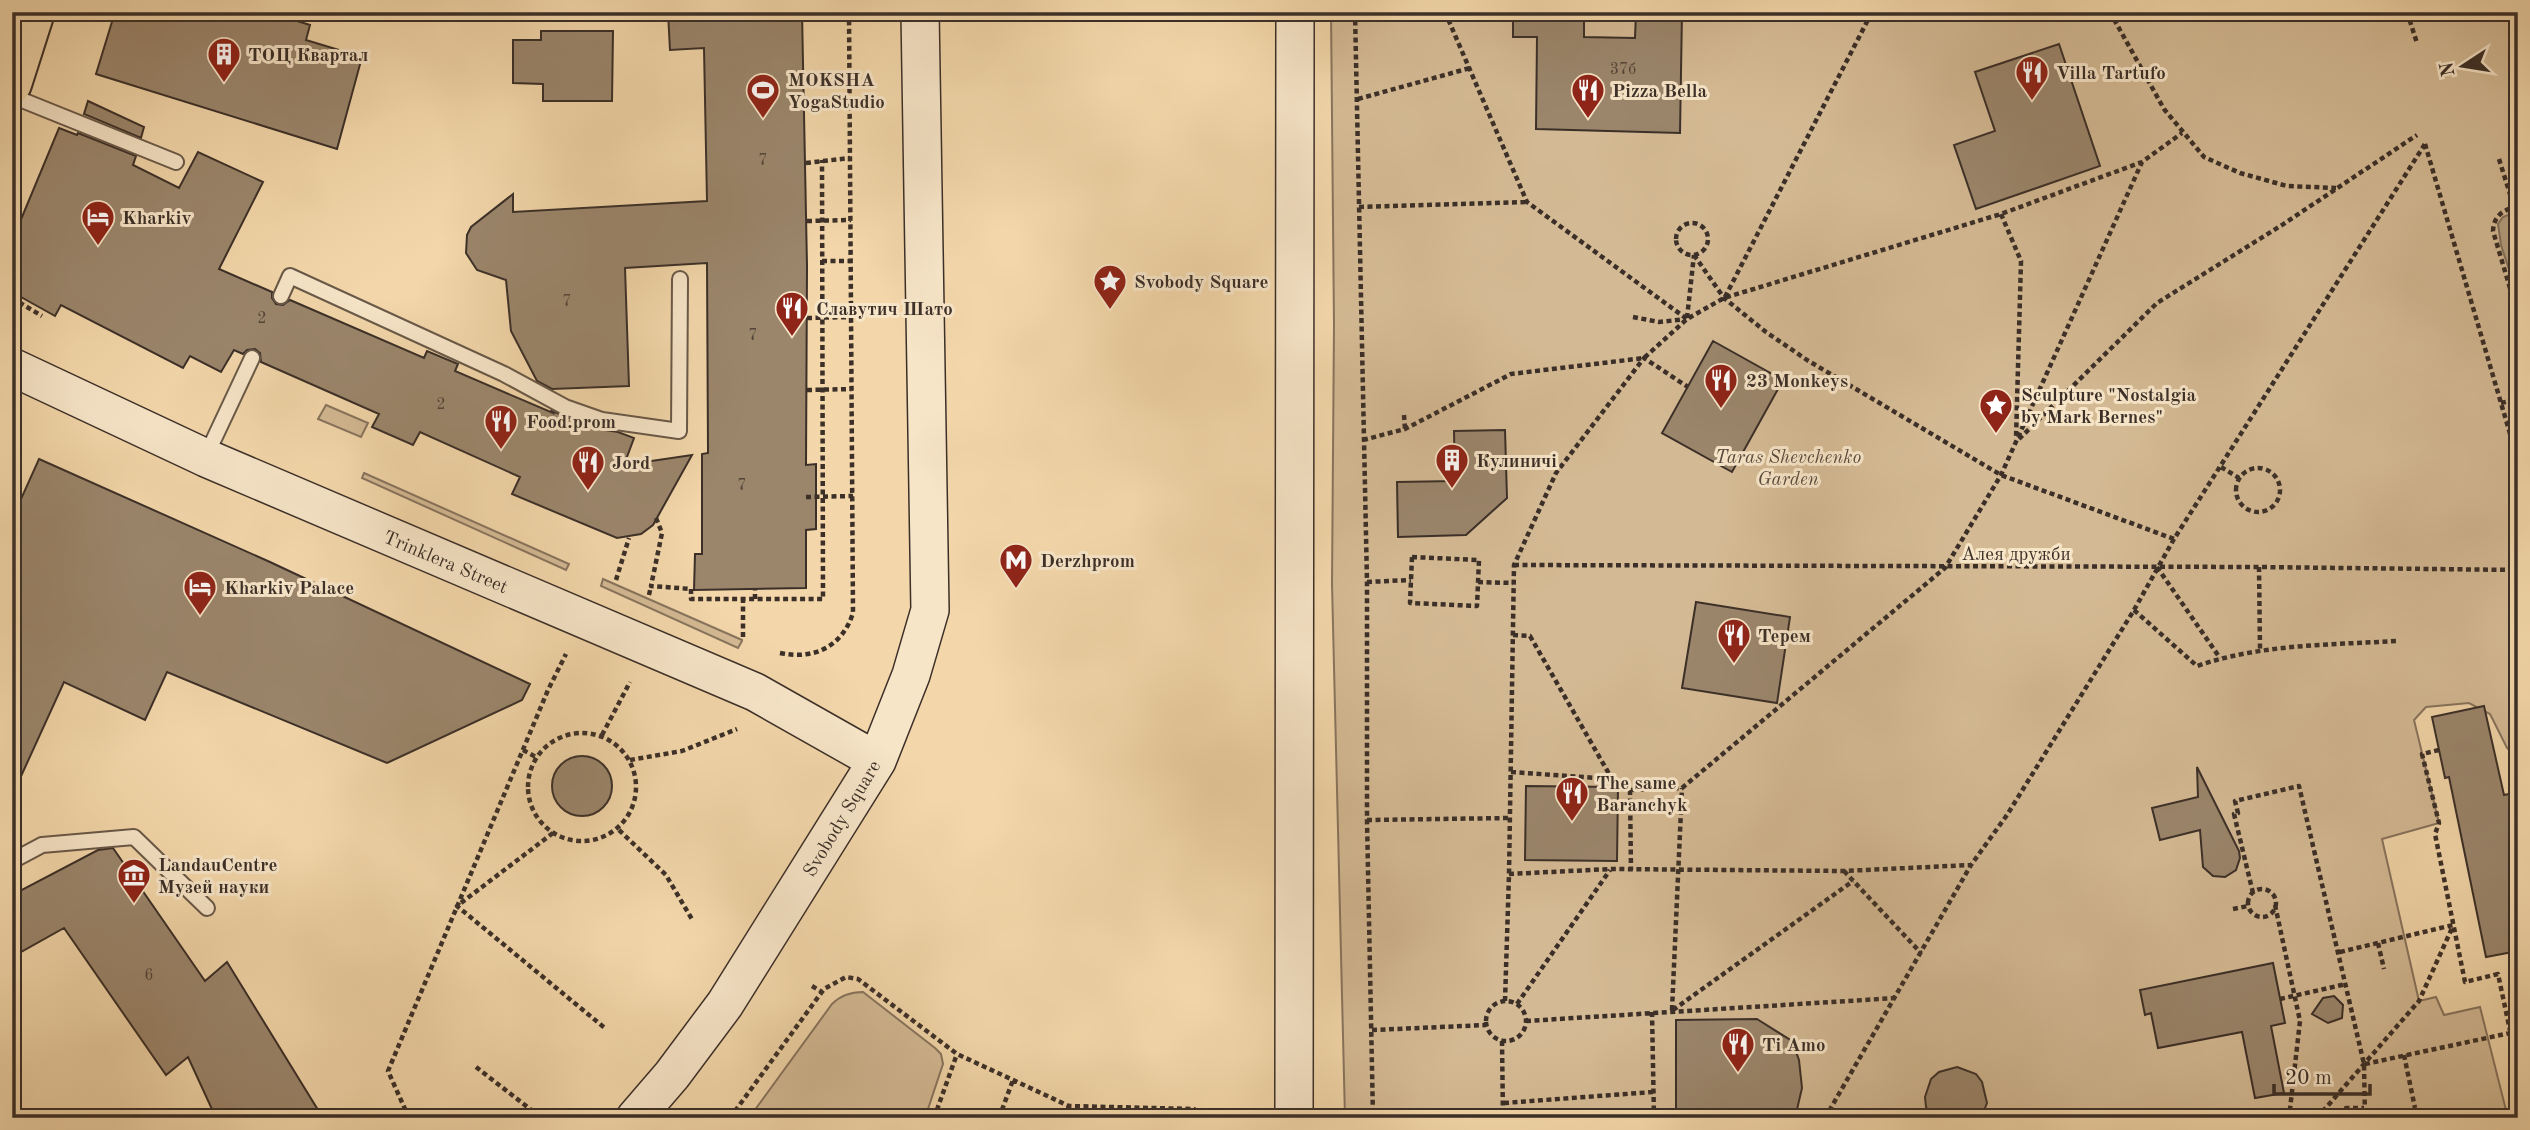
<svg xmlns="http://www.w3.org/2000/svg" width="2530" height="1130" font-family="'Old Standard TT',serif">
<rect width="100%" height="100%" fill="#f3d7aa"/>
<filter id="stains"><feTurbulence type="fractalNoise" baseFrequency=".00286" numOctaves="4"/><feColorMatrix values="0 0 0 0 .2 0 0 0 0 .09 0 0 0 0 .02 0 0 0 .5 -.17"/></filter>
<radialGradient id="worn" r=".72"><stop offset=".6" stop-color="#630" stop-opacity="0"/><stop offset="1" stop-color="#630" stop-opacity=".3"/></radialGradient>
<path fill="#d4ba94" stroke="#88745e" stroke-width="2" d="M1331 12H2518V758L2507 748 2490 714 2469 703 2426 707 2414 720 2439 823 2382 839 2419 1001 2436 997 2444 1015 2480 1007 2508 1118H1345L1332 584 1334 325Z
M326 405 368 423 361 437 318 419Z
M364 473 569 564 566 570 362 478Z
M603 579 742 640V641L738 648 601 586Z
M863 992 935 1048 941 1054 943 1064 925 1118H749L832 1004C841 995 851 992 863 992Z"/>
<path fill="#b49e7e" stroke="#84725c" stroke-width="2" d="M2518 211V297L2501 245 2498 224 2503 217Z"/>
<path fill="#9b866c" stroke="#3b2f28" stroke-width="2" d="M115 12H268L310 25 306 40 362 57 337 149 96 74Z
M668 12H802L807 266 806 465 816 464V529L806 530V588L694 590 695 554H702V454L708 453 707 263 625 268 629 386 552 389 537 381 511 331 506 280 477 270 466 253 467 235 471 227 513 194V212L707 201 704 48 670 50Z
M1513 12H1584V37L1635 38 1636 12H1682L1680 133 1536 129 1537 37H1513Z
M541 31H613L612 101H543V84L513 83V40H541Z
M2059 44 2100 166 1976 209 1954 145 1995 131 1975 72Z
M88 101 144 127 141 138 84 114Z
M59 128 77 135 78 133 136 156 133 165 179 188 198 152 263 182 219 269 272 292V298L276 304 283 305 290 300 424 358 427 351 458 364 455 371 553 413 552 411 599 429 618 432 634 438 624 465 692 455 653 525 641 534 617 538 512 494 520 477 420 432 413 445 372 427 379 414 261 362 260 353 255 349 247 350 243 354 234 350 221 372 190 356 183 368 61 305 55 316 12 292V241Z
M1713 341 1783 380 1732 472 1662 433Z
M1505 430 1507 498 1466 535 1398 537 1397 482 1455 481 1454 431Z
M39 459 270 562 530 684 522 700 387 763 167 672 145 720 64 682 12 796V519Z
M1696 602 1790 617 1777 703 1682 688Z
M2484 706 2504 795 2518 792V951L2486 957 2449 777 2445 778 2432 717Z
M552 786a30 30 0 1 1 60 0a30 30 0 1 1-60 0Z
M2197 767 2239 851 2240 858 2236 870 2225 877 2213 876 2203 867 2200 830 2160 840 2152 808 2198 797Z
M1526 786 1618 787 1617 861 1525 860Z
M113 848 205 981 227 962 323 1118H216L188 1057 166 1075 64 928 12 957V895L98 850Z
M2273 963 2285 1023 2271 1026 2284 1093 2255 1098 2242 1032 2158 1048 2151 1013 2145 1015 2140 990Z
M2334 996 2343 1005 2342 1018 2328 1023 2312 1014 2323 998Z
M1757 1019 1792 1041 1799 1060 1802 1088 1795 1118H1676V1020Z
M1957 1067 1976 1074 1982 1082 1987 1103 1981 1118H1932L1926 1107 1925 1097 1931 1079 1939 1072Z"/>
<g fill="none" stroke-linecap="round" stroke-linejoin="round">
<defs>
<path id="lane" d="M12 96 176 162
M281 296 290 276 504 374 565 407 602 420 679 431 680 279
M206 456 252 358
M12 861 42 845 134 837 207 908"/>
<path id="secondary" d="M12 367 206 458 755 692 877 761
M635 1118 672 1075 725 1004 877 761 911 675 930 610 920 12
M1294 1118 1295 12"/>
<path id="primary" d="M12 84 35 12"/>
</defs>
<use href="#lane" stroke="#695948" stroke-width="18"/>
<use href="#secondary" stroke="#3b2f28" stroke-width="40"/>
<use href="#primary" stroke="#3b2f28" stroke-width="42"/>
<path stroke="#3b2f28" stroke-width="4.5" stroke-dasharray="5 3.5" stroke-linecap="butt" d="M1355 12 1367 582V820L1373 1118
M1445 12 1527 202 1687 319
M2110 12 2164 109 2204 157 2240 173 2287 186 2336 188
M2407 12 2417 43
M2503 21 2509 12
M1358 99 1470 68
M2425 144 2518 461
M2499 159 2514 207
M806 163 850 158
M2518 206C2503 210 2494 215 2493 231L2518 315
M1359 207 1527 202
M2001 214 2021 261 2016 438
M807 221 851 220
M1676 239a16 16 0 1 1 32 0a16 16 0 1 1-32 0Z
M1694 255 1724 298 1766 332 1807 360 2001 475 2174 539
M822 261H851
M1725 297 1872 12
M12 298 42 316
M1633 317 1659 322 1686 319
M807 318 852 317
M1687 318 1694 255
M807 390 852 389
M2501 403 2518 399
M1404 415 1405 429
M2507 423 2518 419
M2019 439 2157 303 2282 225 2417 135
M1363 440 1405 429 1511 374 1644 358 1687 319 1724 298 2001 214 2142 162 2182 133
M2221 467 2239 478
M2236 490a22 22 0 1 1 44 0a22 22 0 1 1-44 0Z
M806 497 853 496
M656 518 662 533 651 586 691 589V599H823L822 160
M1412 557 1479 560 1477 606 1410 603Z
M1514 565 2259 567 2518 570
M2157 567 2220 658
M2259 567 2260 649
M616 580 629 538
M1367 582 1411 580
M1478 582 1513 583
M649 595 651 586
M755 599V589
M2134 610 2197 666C2261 644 2329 645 2396 641
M1513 635 1530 636 1612 779 1630 790 1682 788 1945 568 2001 475 2142 162
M743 637V599
M780 653C814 660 842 647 853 613L849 12
M528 787a54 54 0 1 1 108 0a54 54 0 1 1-108 0Z
M602 735 630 682
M523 750 536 757
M2439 750 2422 754 2439 823 2435 834 2465 982 2498 974 2518 1068
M630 760 682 751 737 729
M1511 772 1611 779
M1630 790 1631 870
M1367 820 1510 818
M619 830 666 875 693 921
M553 833 457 906 606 1029
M1844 871 1921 953
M1509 874 1611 869 1844 871 1971 865
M2248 903a14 14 0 1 1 28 0a14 14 0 1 1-28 0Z
M2253 893 2234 814 2238 813 2235 801 2299 786 2364 1064 2365 1118
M2275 905 2300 1021 2289 1118
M2233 909 2248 906
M2378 943 2384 969
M2340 952 2453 925
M812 986 822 992
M2280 999 2346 984
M1486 1021a20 20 0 1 1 40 0a20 20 0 1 1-40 0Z
M1505 1001 1509 874 1514 565 1556 473 1644 358 1688 387
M1517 1004 1610 870
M1672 1010 1682 788
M1673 1010 1853 881
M1652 1012 1654 1118
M1526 1021 1896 998
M1372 1030 1486 1025
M1502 1041 1503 1118
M2404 1055 2415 1108
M2365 1064 2510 1033
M476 1067 539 1116
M1504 1103 1653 1092
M409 1118 388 1071 548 690 566 654
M730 1118 824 989 846 977 858 979 957 1054 1069 1106 1194 1109 1207 1118
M934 1118 957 1054
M999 1118 1013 1080
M1065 1118 1069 1106
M1825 1118 1971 865 2007 815 2134 610 2174 539 2425 144
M2317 1118 2419 1001 2453 926
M2346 1118V1108H2364"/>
<use href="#lane" stroke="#f7e5c8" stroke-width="14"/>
<use href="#secondary" stroke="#f7e5c8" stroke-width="37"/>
<use href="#primary" stroke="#f3d7aa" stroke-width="38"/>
</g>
<defs>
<symbol id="building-pin" viewBox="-11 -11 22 30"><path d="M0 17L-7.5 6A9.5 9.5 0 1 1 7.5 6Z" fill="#8f2418" stroke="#f7e5c8"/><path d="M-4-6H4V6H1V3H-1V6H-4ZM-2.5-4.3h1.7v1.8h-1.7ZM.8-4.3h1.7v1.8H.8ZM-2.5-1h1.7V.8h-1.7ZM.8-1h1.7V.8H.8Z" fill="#fff"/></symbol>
<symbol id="restaurant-pin" viewBox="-11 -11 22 30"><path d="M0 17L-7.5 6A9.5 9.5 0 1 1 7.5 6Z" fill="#8f2418" stroke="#f7e5c8"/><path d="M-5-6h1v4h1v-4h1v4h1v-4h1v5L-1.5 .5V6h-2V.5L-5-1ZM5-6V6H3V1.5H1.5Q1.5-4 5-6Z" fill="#fff"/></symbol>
<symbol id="stadium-pin" viewBox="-11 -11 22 30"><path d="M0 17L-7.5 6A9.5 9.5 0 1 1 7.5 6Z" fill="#8f2418" stroke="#f7e5c8"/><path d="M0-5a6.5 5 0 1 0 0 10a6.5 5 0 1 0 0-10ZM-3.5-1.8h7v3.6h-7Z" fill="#fff"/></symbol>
<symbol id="hotel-pin" viewBox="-11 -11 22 30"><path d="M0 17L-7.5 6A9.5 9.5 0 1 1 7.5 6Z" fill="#8f2418" stroke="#f7e5c8"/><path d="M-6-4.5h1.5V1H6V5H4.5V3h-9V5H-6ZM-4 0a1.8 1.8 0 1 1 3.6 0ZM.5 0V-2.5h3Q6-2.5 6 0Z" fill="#fff"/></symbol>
<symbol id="sight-pin" viewBox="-11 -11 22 30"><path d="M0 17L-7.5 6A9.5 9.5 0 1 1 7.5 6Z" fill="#8f2418" stroke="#f7e5c8"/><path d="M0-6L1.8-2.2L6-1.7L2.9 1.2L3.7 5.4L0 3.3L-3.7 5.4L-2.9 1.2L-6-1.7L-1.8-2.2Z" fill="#fff"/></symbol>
<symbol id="metro-pin" viewBox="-11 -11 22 30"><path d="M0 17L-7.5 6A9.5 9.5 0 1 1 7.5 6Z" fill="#8f2418" stroke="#f7e5c8"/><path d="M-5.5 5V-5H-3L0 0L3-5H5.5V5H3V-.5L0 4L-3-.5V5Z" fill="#fff"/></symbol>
<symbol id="museum-pin" viewBox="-11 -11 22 30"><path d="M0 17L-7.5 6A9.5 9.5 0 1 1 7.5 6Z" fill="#8f2418" stroke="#f7e5c8"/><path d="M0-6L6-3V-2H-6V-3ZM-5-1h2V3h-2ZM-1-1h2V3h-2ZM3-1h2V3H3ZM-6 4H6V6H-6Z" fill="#fff"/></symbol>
</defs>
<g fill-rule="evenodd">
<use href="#building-pin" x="205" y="35" width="38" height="52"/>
<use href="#restaurant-pin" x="2013" y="53" width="38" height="52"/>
<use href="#stadium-pin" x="744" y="71" width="38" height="52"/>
<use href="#restaurant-pin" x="1569" y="71" width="38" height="52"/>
<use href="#hotel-pin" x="79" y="198" width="38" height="52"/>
<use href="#sight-pin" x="1091" y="262" width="38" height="52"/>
<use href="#restaurant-pin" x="773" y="289" width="38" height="52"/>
<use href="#restaurant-pin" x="1702" y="361" width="38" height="52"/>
<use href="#sight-pin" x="1977" y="386" width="38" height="52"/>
<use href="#restaurant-pin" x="482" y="402" width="38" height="52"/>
<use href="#building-pin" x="1433" y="441" width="38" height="52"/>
<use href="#restaurant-pin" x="569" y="443" width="38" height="52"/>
<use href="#metro-pin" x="997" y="541" width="38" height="52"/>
<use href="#hotel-pin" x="181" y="568" width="38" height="52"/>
<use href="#restaurant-pin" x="1715" y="616" width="38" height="52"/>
<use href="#restaurant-pin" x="1553" y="774" width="38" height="52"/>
<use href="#museum-pin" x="115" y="856" width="38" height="52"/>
<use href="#restaurant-pin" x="1719" y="1025" width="38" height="52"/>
</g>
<g text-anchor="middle" stroke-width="6" stroke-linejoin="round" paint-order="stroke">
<g font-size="16" fill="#534539">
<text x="1623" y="74">37б</text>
<text x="763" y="165">7</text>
<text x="567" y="306">7</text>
<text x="262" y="323">2</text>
<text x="753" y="340">7</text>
<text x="441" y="409">2</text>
<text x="742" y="490">7</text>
<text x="149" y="980">6</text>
</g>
<g font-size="19" font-weight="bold" fill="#3b2f28" stroke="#f7e5c8" text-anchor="start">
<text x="248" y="61">ТОЦ Квартал</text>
<text x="2056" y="79">Villa Tartufo</text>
<text x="788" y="86">MOKSHA<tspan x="788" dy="22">YogaStudio</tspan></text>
<text x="1612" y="97">Pizza Bella</text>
<text x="122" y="224">Kharkiv</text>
<text x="1134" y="288">Svobody Square</text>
<text x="816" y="315">Славутич Шато</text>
<text x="1746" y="387">23 Monkeys</text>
<text x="2021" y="401">Sculpture "Nostalgia<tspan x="2021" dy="22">by Mark Bernes"</tspan></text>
<text x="526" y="428">Food.prom</text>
<text x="1476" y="467">Кулиничі</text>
<text x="612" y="469">Jord</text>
<text x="1040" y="567">Derzhprom</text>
<text x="224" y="594">Kharkiv Palace</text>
<text x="1758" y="642">Терем</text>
<text x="1596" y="789">The same<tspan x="1596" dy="22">Baranchyk</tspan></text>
<text x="158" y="871">LandauCentre<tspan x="158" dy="22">Музей науки</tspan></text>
<text x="1762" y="1051">Ti Amo</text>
</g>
<g font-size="19" font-style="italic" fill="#5a4b3e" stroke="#f7e5c8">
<text x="1788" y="463">Taras Shevchenko<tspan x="1788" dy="22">Garden</tspan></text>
</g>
<g font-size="19" fill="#3b2f28" stroke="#f7e5c8">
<text x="2016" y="560">Алея дружби</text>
<text transform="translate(446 561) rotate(23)" y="7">Trinklera Street</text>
<text transform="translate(841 818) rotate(-59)" y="7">Svobody Square</text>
</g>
</g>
<rect width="2530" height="1130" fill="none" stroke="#f3d7aa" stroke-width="42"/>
<rect x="14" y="14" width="2502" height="1102" fill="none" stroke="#3b2f28" stroke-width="3.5"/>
<rect x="21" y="21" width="2488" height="1088" fill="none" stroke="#3b2f28" stroke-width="2"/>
<g transform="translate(2463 66) rotate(258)" stroke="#f7e5c8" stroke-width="5" paint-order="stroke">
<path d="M0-5L12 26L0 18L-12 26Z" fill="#3b2f28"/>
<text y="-10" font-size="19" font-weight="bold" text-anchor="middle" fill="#3b2f28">N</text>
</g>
<path d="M2274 1084v10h96v-10" fill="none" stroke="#3b2f28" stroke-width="3.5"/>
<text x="2285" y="1084" font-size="21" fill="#3b2f28" stroke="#f7e5c8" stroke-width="5" paint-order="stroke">20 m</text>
<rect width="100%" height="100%" filter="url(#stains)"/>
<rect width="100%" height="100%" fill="url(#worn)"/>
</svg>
